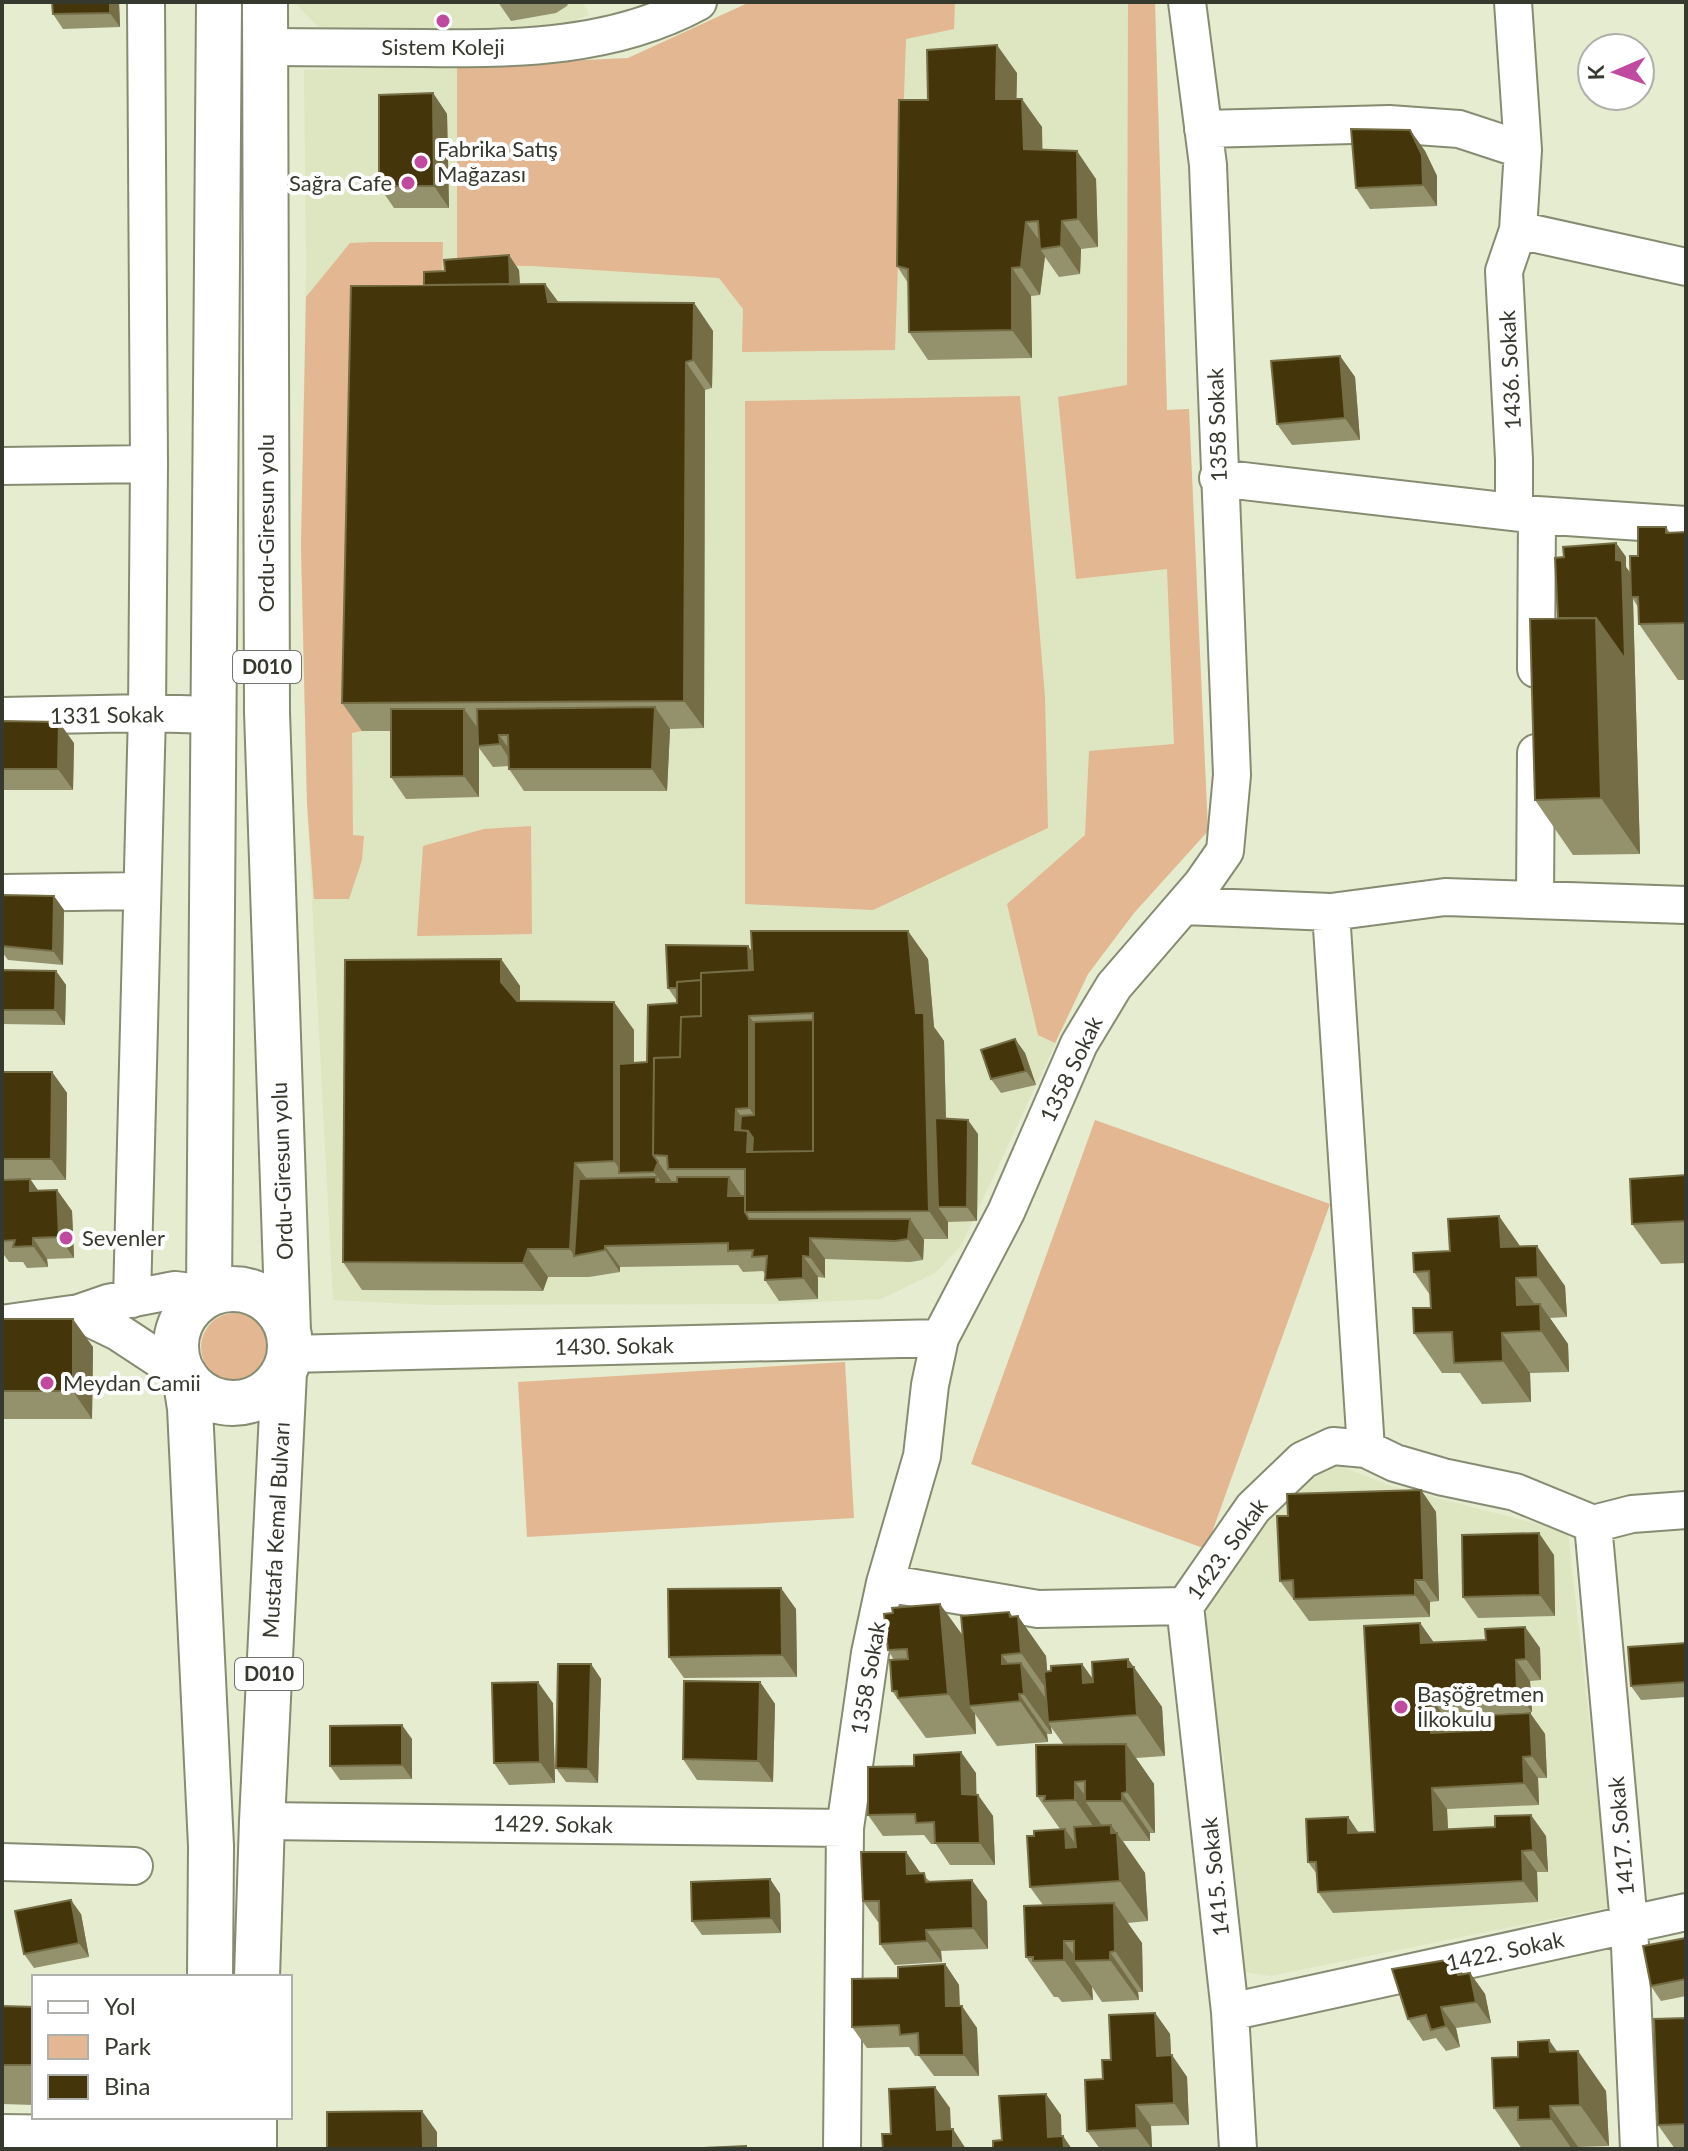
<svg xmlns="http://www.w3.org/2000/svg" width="1688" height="2151" font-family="Lato,sans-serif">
<rect width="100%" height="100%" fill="#e5ecd0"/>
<path fill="#dde5c1" d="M294 2H583L589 15 560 26 324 33Z
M750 2H1155L1167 410 1189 409 1208 831 1134 913 1088 974 961 1246 935 1273 881 1299 773 1304 430 1305 333 1300 307 804 301 546 306 266 304 70 527 64 628 58Z
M1327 1461 1391 1486 1568 1532 1610 1907 1270 1976 1239 1971 1227 1830 1224 1759 1203 1655 1199 1607 1262 1514Z"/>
<path fill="#e3b791" d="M750 2H955L954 29 906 39 895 350 742 352 743 309 719 278 532 266 457 265V66L628 58Z
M1128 2H1155L1167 410 1189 409 1208 831 1134 913 1088 974 1055 1043 1038 1035 1007 904 1085 835 1089 751 1174 744 1167 569 1076 579 1058 397 1127 385Z
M373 242H443L442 286 362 731 352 733 353 835 364 836 362 860 349 899H314L307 804 301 546 306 297 350 243Z
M1020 396 1045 697 1048 828 873 910 745 904V401Z
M531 826 532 934 417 936 423 846 484 829Z
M1095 1120 1330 1204 1206 1549 971 1464Z
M201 1347a34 34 0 1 1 68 0a34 34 0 1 1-68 0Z
M845 1362 854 1518 527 1537 518 1382Z"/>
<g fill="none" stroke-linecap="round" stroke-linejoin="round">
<defs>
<path id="minor" d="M1513 2 1523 150 1518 230 1504 271 1514 459V512
M265 47C318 47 371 48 424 48 518 49 613 48 698 2
M1203 129 1389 124 1459 129 1523 150
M1518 230 1686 267
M2 466 149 464
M1218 478 1537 515 1686 525
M1536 669 1537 515
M2 716 147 713 212 715
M2 893 142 891
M1535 899 1536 753
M1183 906 1331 912 1445 897 1686 905
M1331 912 1366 1449
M132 1299 147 713 149 464 146 2
M2 1324 79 1313
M289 1354 940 1338
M185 1376 118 1332 79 1313 108 1303 175 1290 209 1294
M1593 1524 1629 1924 1639 2149
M885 1583 1038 1609 1185 1606 1253 1508 1303 1460 1333 1446 1366 1449 1395 1463 1443 1477 1515 1492 1593 1524 1632 1514 1686 1510
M1185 1606 1230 2012 1238 2149
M262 1821 845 1828
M2 1862 134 1866
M1230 2012 1686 1912
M2 2133 150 2135 210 2138
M842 2149 845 1828 870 1653 885 1583 922 1456 930 1385 940 1338 1006 1212 1079 1044 1114 986 1202 884 1225 851 1232 775 1208 165 1187 2"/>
<path id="highway" d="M265 2 267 712 288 1331
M176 1346a57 57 0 1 1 114 0a57 57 0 1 1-114 0Z
M209 1294 219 2
M185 1376 190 1408 211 1846 210 1977
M257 1977 262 1821 284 1372
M254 2117V2149
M210 2149V2117"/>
</defs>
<use href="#minor" stroke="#868c72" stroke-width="40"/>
<use href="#highway" stroke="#868c72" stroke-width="48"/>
<use href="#minor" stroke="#fff" stroke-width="36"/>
<use href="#highway" stroke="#fff" stroke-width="44"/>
</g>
<path fill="#94916d" d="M52 2H119L120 27 63 29 53 14Z
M498 2H569L567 6 556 13 511 21Z
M1017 73 1016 99 1042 127V150L1096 179 1098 247 1081 249 1080 274 1059 277 1045 257 1040 295 1031 296 1032 358 928 360 909 332 908 283 897 266 928 100Z
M433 93 447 114 449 208H394L379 186Z
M1410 130 1425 151 1437 176V206L1370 209 1356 188Z
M519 270 520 284H545L558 302 694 303 713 331 712 388 705 390 704 728 670 729 667 791H524L509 769V766L493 767 479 748V797L406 799 391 777V731H362L342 703Z
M1340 356 1355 377 1360 440 1292 445 1277 424Z
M1666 527 1670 533 1686 532V680H1678L1639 624 1638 607 1633 599 1640 854 1573 855 1535 800 1564 557 1616 543 1626 557V567L1630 573 1638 556Z
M2 721 74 743 73 790H2Z
M2 895 54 896 64 910 63 965 8 960 2 952Z
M748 946 752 952 928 959 934 1027 944 1041 946 1119 978 1134 977 1221 948 1222V1239H924L923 1260 910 1262 825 1259V1278L818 1277V1299L779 1301 765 1280V1274L763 1271 743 1272 738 1265 620 1267V1272L589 1277H548L543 1291 362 1290 343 1262 501 959 520 986V1001L634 1030V1063L647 1062 677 1003V1001L668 988Z
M2 970 56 971 66 985 65 1025 3 1024 2 1022Z
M1015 1039 1025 1053 1036 1085 1001 1093 991 1079Z
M2 1072H52L67 1093 66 1180H31L38 1191 57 1190 72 1211 74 1258 47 1259 48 1267 27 1268 23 1262H9L2 1252Z
M1686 1175V1263L1661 1264 1632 1224Z
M1521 1247 1565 1286 1567 1317 1550 1318 1568 1344 1569 1372 1530 1373 1531 1402 1482 1404 1460 1373H1442L1414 1333 1431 1308 1430 1295 1414 1272Z
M2 1319 93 1347 92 1419H2Z
M1421 1490 1436 1512 1439 1601 1430 1602V1617L1309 1621 1280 1581 1288 1516Z
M1554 1555 1555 1616 1478 1618 1463 1597Z
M796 1609 797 1677 684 1678 669 1657Z
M1013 1617 1046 1656 1047 1671 1082 1664 1093 1679 1128 1659 1162 1707 1165 1756 1136 1758 1154 1784 1155 1833H1150V1841H1123L1145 1873 1148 1921 1127 1923 1142 1943 1143 1992H1138L1139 2000 1102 2002 1092 1987 1093 2000 1062 2002 1058 1997H1054L1026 1957 1043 1905 1030 1887 1034 1836 1060 1829 1037 1796 1064 1745 1051 1727 1052 1734H1047L1048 1742 997 1746 975 1714 976 1734 926 1738 892 1691 894 1660 888 1650 963 1636Z
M1420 1623 1433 1642 1486 1640 1525 1627 1540 1648 1541 1680 1530 1681 1532 1712 1444 1716 1445 1732 1488 1730 1530 1713 1545 1734 1547 1778H1538L1539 1805 1447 1809 1448 1829 1546 1836 1548 1872H1537L1538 1902 1333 1913 1318 1892 1317 1874 1308 1862 1348 1817 1359 1833 1375 1832Z
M1686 1643V1697L1641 1700 1631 1686Z
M591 1664 601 1679 598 1783 566 1782 556 1768Z
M760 1682 775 1704 773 1782 697 1780 683 1759Z
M553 1703 555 1783 509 1785 494 1763Z
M412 1739V1779L340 1780 330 1766Z
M976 1773V1795H978L993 1816 995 1865H950L936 1844H931L924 1835 883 1836 868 1815Z
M906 1852 920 1873 931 1882 987 1901 988 1949 941 1951 942 1962 895 1965 880 1944V1922H878L863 1901Z
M770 1879 780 1894 781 1933 702 1935 692 1921Z
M81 1914 89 1957 34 1968 24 1954Z
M1686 1938V1996L1661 2001 1651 1986Z
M1453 1959 1463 1974 1470 1973 1485 1994 1491 2023 1456 2028 1460 2047 1446 2051 1436 2038 1423 2041 1408 2019Z
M945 1964 959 1985 960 2006 977 2028 979 2076H934L919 2056H915L909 2047 867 2048 852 2027 898 1978Z
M2 2006 34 2007V2105L2 2104Z
M1155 2013 1170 2034 1171 2055 1187 2077 1189 2125 1151 2126 1152 2149H1100L1087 2131 1103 2079 1111 2060Z
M1686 2018V2149H1675L1658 2125Z
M1557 2052 1606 2091 1609 2146 1578 2147V2149H1522L1494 2108 1518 2057Z"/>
<path fill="#746d45" d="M110 2H119L120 27 110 13Z
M997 45 1017 73 1016 126 996 99Z
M433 93 447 114 449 208 434 186Z
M1022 99 1042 127 1043 177 1024 149Z
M1410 130 1425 151 1437 176V206L1423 185Z
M1077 151 1096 179 1098 247 1078 219Z
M1062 221 1081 249 1080 274 1061 246Z
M1026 222 1045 248 1040 249 1045 256 1040 295 1021 267Z
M509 255 519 270 521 312 511 298Z
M1012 268 1031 296 1032 358 1012 330Z
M545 284 565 311 548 302Z
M694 303 713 331 712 388 693 360Z
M1340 356 1355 377 1360 440 1345 418Z
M686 362 705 390 704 728 684 701Z
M1616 543 1626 557V567L1632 575 1631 597 1633 599 1635 673 1640 854 1601 798 1596 618 1616 560Z
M655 707 670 729 667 791 652 769Z
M464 709 479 730 478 746 479 748V797L464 776Z
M59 722 74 743 73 790 58 769Z
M499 735 514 756V766L500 744Z
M54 896 64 910 63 965 53 951Z
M908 931 928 959 934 1027 944 1041 948 1207H938L948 1222V1239L929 1211 916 1013Z
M748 946 758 960 750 984Z
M501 959 520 986V1010L501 982Z
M56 971 66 985 65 1025 55 1010Z
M614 1002 634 1030 633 1173H622L614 1161Z
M749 1016 769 1044V1136L749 1108Z
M1015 1039 1025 1053 1036 1085 1026 1071Z
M52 1072 67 1093 66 1180 51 1159Z
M736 1109 756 1137 752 1159 735 1130Z
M968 1120 978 1134 977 1221 967 1207Z
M658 1162 673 1183 668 1193 654 1172Z
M575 1163 595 1190 574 1256 570 1249Z
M729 1177 743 1198 728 1196Z
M30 1179 45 1200 30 1191Z
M57 1190 72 1211 74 1258 59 1237Z
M1499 1216 1527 1256 1501 1247Z
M910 1219 924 1240 923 1260 908 1239Z
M33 1238 47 1259 48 1267 33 1246Z
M810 1238 825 1259V1278L810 1257Z
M605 1246 620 1267V1272L605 1250Z
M1537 1246 1565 1286 1567 1317 1538 1277Z
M528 1249 548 1277 543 1291 523 1263Z
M803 1256 818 1277V1299L803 1278Z
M1516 1278 1541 1313 1540 1304 1568 1344 1569 1372 1541 1331 1517 1305Z
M73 1319 93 1347 92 1419 73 1391Z
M1502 1333 1530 1373 1531 1402 1503 1361Z
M1421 1490 1436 1512 1439 1601 1424 1580Z
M1539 1533 1554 1555 1555 1616 1540 1595Z
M1415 1580 1430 1602V1617L1415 1595Z
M781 1588 796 1609 797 1677 782 1655Z
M940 1604 969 1644V1706L975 1714 976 1734 948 1694Z
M1009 1612 1019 1625 1018 1616 1046 1656 1049 1693 1021 1653Z
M1420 1623 1435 1644 1421 1643Z
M1525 1627 1540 1648 1541 1680 1526 1659Z
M1002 1655 1023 1685 1021 1663 1049 1703 1048 1722 1051 1727 1052 1734 1002 1664Z
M1128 1659 1162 1707 1165 1756 1137 1715Z
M1516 1660 1530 1681 1532 1712 1517 1691Z
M591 1664 601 1679 598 1783 588 1769Z
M1082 1664 1110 1704 1083 1683Z
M538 1682 553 1703 555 1783 540 1762Z
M760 1682 775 1704 773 1782 758 1761Z
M1019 1694 1047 1734 1048 1742 1020 1701Z
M1429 1695 1444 1716 1446 1754 1431 1733Z
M1530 1713 1545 1734 1547 1778 1532 1756Z
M402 1725 412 1739V1779L402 1765Z
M1126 1744 1154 1784 1155 1833 1127 1792Z
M961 1752 976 1773 977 1816 962 1794Z
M1523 1757 1538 1778 1539 1805 1524 1783Z
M1075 1782 1089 1801H1085L1103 1827V1840L1075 1800Z
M1432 1788 1447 1809 1449 1851 1434 1830Z
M1122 1793 1150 1833V1841L1122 1801Z
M978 1795 993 1816 995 1865 980 1843Z
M1531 1815 1546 1836 1548 1872 1533 1850Z
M1348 1817 1362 1838 1348 1833Z
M1111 1825 1145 1873 1148 1921 1120 1881 1111 1833Z
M1065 1829 1093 1869 1066 1848Z
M1522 1851 1537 1872 1538 1902 1523 1881Z
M906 1852 921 1874H907Z
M770 1879 780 1894 781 1933 771 1918Z
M972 1880 987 1901 988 1949 973 1928Z
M71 1900 81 1914 89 1957 79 1943Z
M1114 1903 1142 1943 1143 1992 1115 1951Z
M926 1930 941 1951 942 1962 927 1941Z
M1064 1941 1078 1961H1074L1092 1987 1093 2000 1064 1960Z
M1110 1952 1138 1992 1139 2000 1110 1960Z
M1453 1959 1467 1980 1458 1975Z
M945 1964 959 1985 960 2028 946 2006Z
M1470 1973 1485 1994 1491 2023 1476 2002Z
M962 2006 977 2028 979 2076 964 2055Z
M1441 2007 1456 2028 1460 2047 1446 2026Z
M1155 2013 1170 2034 1172 2077 1157 2056Z
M1549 2040 1577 2080 1550 2052Z
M1578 2051 1606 2091 1609 2146 1580 2105Z
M1172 2055 1187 2077 1189 2125 1174 2103Z
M935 2087 950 2108 952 2149 937 2130Z
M1046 2094 1061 2115 1062 2149 1048 2137Z
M1136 2105 1151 2126 1152 2149 1137 2128Z
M1550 2106 1578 2147V2149H1572L1551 2119Z
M422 2111 437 2132V2149H423Z
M953 2129 966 2149H953Z
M1063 2136 1072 2149H1064Z"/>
<path fill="#44360a" stroke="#746d45" stroke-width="2" fill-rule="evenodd" d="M52 2H110V13L53 14Z
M997 45 996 99H1022L1024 149 1077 151 1078 219 1062 221 1061 246 1040 249 1038 221 1026 222 1021 267 1012 268V330L909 332 908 269 897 266 899 100H928L927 50Z
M433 93 434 186H379V95Z
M1351 129 1410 130 1422 155 1423 185 1356 188Z
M509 255 510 284 424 285V272L445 271 444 260Z
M545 284 548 302 694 303 693 360 686 362 684 701 342 703 351 286Z
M1340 356 1345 418 1277 424 1271 361Z
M1638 527H1666V533L1686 532V623L1639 624 1638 597H1631L1630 556H1638Z
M1616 543V560L1622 561 1625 659 1596 618H1558L1555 558 1564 557 1563 547Z
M1596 618 1601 798 1535 800 1530 619Z
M655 707 652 769H509L508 735H499L500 744 478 746 477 709Z
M391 709H464V776L391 777Z
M2 721 59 722 58 769H2Z
M2 895 54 896 53 951 2 946Z
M751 931H908L916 1013H924L929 1211 745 1212V1169H668L667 1156 653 1155 654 1058 680 1057 681 1017 701 1016V973L753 970ZM813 1013V1151L747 1152 748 1131 735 1130 736 1109 749 1108V1016Z
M666 945 748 946 749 970 701 973V980L677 982V988H668Z
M501 959V982L517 1001 614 1002V1161L575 1163 570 1249H528L523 1263 343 1262 345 960Z
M2 970 56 971 55 1010H2Z
M701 980V1016L681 1017 680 1057 654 1058 653 1155 658 1162 654 1172 619 1173V1064L647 1062 648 1005 677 1003V982Z
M813 1020V1151L752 1152 753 1138 748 1131 740 1130 741 1116 754 1115V1022Z
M1015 1039 1026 1071 991 1079 981 1050Z
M2 1072H52L51 1159H2Z
M935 1118 968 1120 967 1207H938Z
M1686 1175V1221L1632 1224 1630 1179Z
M656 1177V1182H677V1177H729L728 1196H745V1212L749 1219H910L908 1239 895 1241 810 1238V1257L803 1256V1278L765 1280 767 1256 752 1257 753 1250 728 1251V1243L605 1246V1250L574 1256 579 1179Z
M30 1179V1191L57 1190 59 1237 33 1238V1246L13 1247 15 1240 2 1241V1180Z
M1499 1216 1501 1247 1537 1246 1538 1277 1516 1278 1517 1305 1540 1304 1541 1331 1502 1333 1503 1361 1454 1363 1452 1332 1414 1333 1413 1308H1431L1429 1271 1414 1272 1413 1253 1450 1251 1448 1219Z
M2 1319H73V1391H2Z
M1421 1490 1424 1580H1415V1595L1294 1599 1293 1580 1280 1581 1277 1516H1288L1287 1494Z
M1539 1533 1540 1595 1463 1597 1462 1535Z
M781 1588 782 1655 669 1657 668 1589Z
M940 1604 948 1694 898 1698 897 1691H892L890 1660 908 1659 907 1649 888 1650 884 1614 893 1613 892 1608Z
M1009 1612 1010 1617 1018 1616 1021 1653 1002 1655V1664L1021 1663 1024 1694H1019L1020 1701 969 1706 961 1616Z
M1420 1623 1421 1643 1486 1640 1485 1629 1525 1627 1526 1659 1516 1660 1517 1691 1429 1695 1431 1733 1488 1730V1715L1530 1713 1532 1756 1523 1757 1524 1783 1432 1788 1434 1830 1495 1827V1816L1531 1815 1533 1850 1522 1851 1523 1881 1318 1892 1316 1862H1308L1306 1819 1348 1817V1833L1375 1832 1364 1626Z
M1686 1643V1682L1631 1686 1628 1647Z
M1128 1659V1667H1134L1137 1715 1048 1722 1044 1672 1051 1671V1666L1082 1664 1083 1683 1093 1682 1092 1662Z
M558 1664H591L588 1769 556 1768Z
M684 1681 760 1682 758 1761 683 1759Z
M538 1682 540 1762 494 1763 492 1683Z
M402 1725V1765L330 1766V1726Z
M1126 1744 1127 1792 1122 1793V1801H1085V1781L1075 1782V1800L1044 1801 1045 1796H1037L1036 1745Z
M961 1752 962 1794 978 1795 980 1843H935L934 1822 916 1823 915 1814 868 1815V1767L914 1766V1755Z
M1111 1825V1833H1117L1120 1881 1030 1887 1027 1836H1034V1831L1065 1829 1066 1848 1076 1847 1074 1827Z
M861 1852H906L907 1874 924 1873 926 1882 972 1880 973 1928 926 1930 927 1941 880 1944 879 1901H863Z
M770 1879 771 1918 692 1921 691 1882Z
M71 1900 79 1943 24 1954 15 1911Z
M1114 1903 1115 1951 1110 1952V1960L1074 1961V1941H1064V1960L1033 1961V1957H1026L1024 1906Z
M1686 1938V1979L1651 1986 1643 1946Z
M1453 1959 1458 1975 1470 1973 1476 2002 1441 2007 1446 2026 1431 2030 1426 2015 1408 2019 1392 1969Z
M945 1964 946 2006H962L964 2055H919L918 2033 900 2035 899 2025 852 2027V1979L898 1978V1967Z
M2 2006 34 2007V2065H2Z
M1155 2013 1157 2056 1172 2055 1174 2103 1136 2105 1137 2128 1087 2131 1085 2080 1103 2079 1102 2060H1111L1109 2015Z
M1686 2018V2124L1658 2125 1654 2019Z
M1549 2040 1550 2052 1578 2051 1580 2105 1550 2106 1551 2119 1518 2120V2107L1494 2108 1492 2058 1518 2057V2042Z
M935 2087 937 2130 953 2129V2149H883L882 2134H891L889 2089Z
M1046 2094 1048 2137 1063 2136 1064 2149H993V2141L1002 2140 999 2096Z
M422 2111 423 2149H327V2112Z
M746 2146V2149H681Z"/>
<g fill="#c14aa1" stroke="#fff" stroke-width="3">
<circle cx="443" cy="21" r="8"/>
<circle cx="421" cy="162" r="8"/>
<circle cx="408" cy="183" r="8"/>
<circle cx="66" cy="1238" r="8"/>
<circle cx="47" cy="1383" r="8"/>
<circle cx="1401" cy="1707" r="8"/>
</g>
<g text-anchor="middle" stroke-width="8" stroke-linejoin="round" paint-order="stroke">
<g fill="#fff" stroke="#72746d" stroke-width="2">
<rect x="233" y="651" width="68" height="32" rx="6"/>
<rect x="235" y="1658" width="68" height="32" rx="6"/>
</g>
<g font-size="20" font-weight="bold" fill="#36392e">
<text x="267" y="674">D010</text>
<text x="269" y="1681">D010</text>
</g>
<g font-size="22" fill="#36392e" stroke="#fff" text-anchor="start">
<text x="443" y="55" text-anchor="middle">Sistem Koleji</text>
<text x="437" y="157">Fabrika Satış<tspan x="437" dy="25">Mağazası</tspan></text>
<text x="392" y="191" text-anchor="end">Sağra Cafe</text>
<text x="82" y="1246">Sevenler</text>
<text x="63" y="1391">Meydan Camii</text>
<text x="1417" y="1702">Başöğretmen<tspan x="1417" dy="25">İlkokulu</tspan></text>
</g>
<g font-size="22" fill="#36392e" stroke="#fff">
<text transform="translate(1510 370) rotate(-93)" y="8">1436. Sokak</text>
<text transform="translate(1217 425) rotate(-92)" y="8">1358 Sokak</text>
<text transform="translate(266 523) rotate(-90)" y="8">Ordu-Giresun yolu</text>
<text transform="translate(107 715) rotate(-1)" y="8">1331 Sokak</text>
<text transform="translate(1071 1069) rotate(-64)" y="8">1358 Sokak</text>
<text transform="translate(282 1171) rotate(-92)" y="8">Ordu-Giresun yolu</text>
<text transform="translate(614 1346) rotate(-1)" y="8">1430. Sokak</text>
<text transform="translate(276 1530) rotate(-87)" y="8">Mustafa Kemal Bulvarı</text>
<text transform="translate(1227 1549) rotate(-54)" y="8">1423. Sokak</text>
<text transform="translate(868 1678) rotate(-80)" y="8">1358 Sokak</text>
<text transform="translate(553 1824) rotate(1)" y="8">1429. Sokak</text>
<text transform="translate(1621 1836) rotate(-95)" y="8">1417. Sokak</text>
<text transform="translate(1215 1877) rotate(-96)" y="8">1415. Sokak</text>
<text transform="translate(1505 1951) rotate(-12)" y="8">1422. Sokak</text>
</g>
</g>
<rect width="1688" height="2151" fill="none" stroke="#36392e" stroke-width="8"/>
<rect x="32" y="1975" width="260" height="144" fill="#ffffff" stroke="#afb0ab" stroke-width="2"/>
<rect x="48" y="2001" width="40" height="12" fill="#ffffff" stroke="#afb0ab" stroke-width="2"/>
<text x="104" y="2015" font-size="24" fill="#36392e">Yol</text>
<rect x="48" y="2035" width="40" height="24" fill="#e3b791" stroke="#afb0ab" stroke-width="2"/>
<text x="104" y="2055" font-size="24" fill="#36392e">Park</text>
<rect x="48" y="2075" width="40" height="24" fill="#44360a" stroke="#afb0ab" stroke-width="2"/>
<text x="104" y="2095" font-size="24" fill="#36392e">Bina</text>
<g transform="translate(1616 72) rotate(268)"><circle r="38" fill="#ffffff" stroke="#afb0ab" stroke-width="2"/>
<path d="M0-6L14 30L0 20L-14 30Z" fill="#c14aa1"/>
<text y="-12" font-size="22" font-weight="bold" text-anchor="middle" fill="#36392e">K</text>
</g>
</svg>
